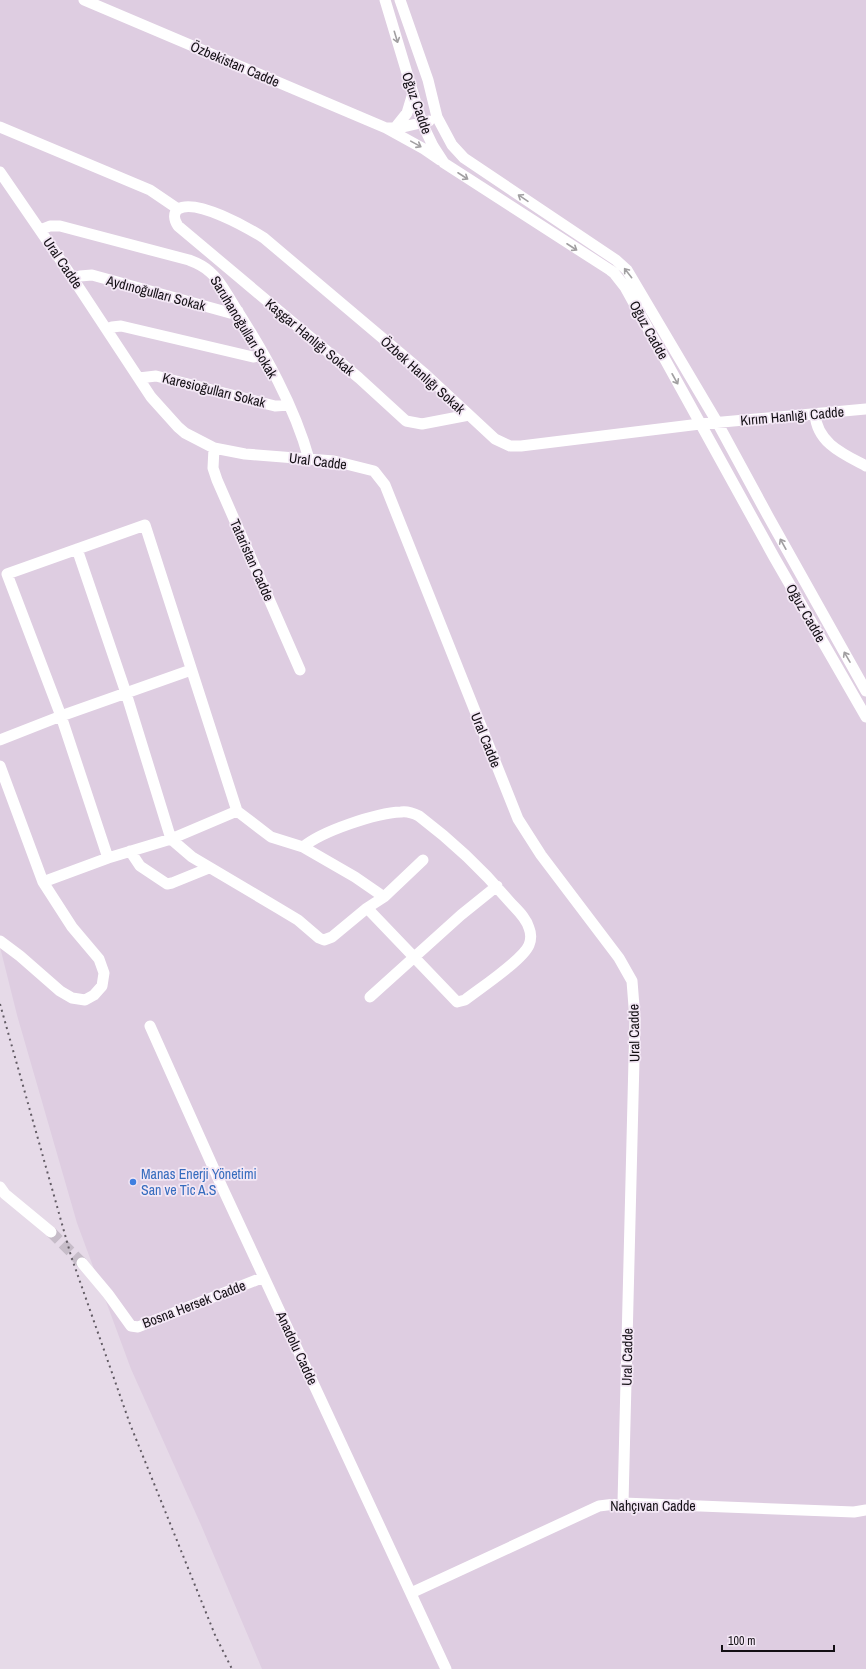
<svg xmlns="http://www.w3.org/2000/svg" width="866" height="1669" font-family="'Archivo Narrow',sans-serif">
<rect width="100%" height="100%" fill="#e6dae8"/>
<path fill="#decde1" d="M0 0H866V1669H262L201 1525 131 1369 77 1223 17 1015 0 947Z"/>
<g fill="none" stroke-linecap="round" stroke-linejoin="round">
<path stroke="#c6bcc8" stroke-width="11" stroke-dasharray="11 5.5" stroke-linecap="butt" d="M51 1232 82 1263"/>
<path stroke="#fff" stroke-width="11" d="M84 0 386 128 424 149 440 160
M385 0 422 123 433 146 444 163 610 270 614 273 625 287 774 557 866 717
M400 0 428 80 437 117 452 145 464 158 616 260 627 270 717 422 768 516 866 691
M0 127 150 190 178 209
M387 128 403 127 429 121
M395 128 407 113 413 93
M0 172 68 271 151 397 178 427 185 433 214 448 245 454 334 461 374 471 385 485 518 819 541 855 619 958 632 981 635 1019 623 1503
M178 209C196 198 248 228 264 238L425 374 495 439 510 446H521L700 424 866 409
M178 209C173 213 174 220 178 226L359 378 406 421 422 424 469 415
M40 230 50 226H60L189 260C197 263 204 266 210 272 221 281 227 295 235 307 265 354 294 405 309 459
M74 279 80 276 92 275 230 313 238 311
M107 330 112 327 121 326 253 357 263 355
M139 378 156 376 275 406 289 405
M815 414C817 443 843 454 866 466
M214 448 213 468 217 480 300 670
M77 549 126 693 171 839 192 857 278 908 298 920 319 938 324 940 332 937 367 908 384 897 423 860
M0 740 61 716 191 670
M0 766 43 882 72 927 99 959 104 973 102 986 94 995 85 1000 72 998 60 991 20 956 0 941
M303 847C322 831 376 813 401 812 408 811 413 813 419 816 452 841 482 869 509 901 516 909 526 917 529 928 531 933 531 940 529 945 523 960 479 989 465 1000L457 1002 367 908
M130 851 140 866 167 884 172 883 209 868
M108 858 61 716 7 574 145 525 237 811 271 837 303 847 355 877 384 897
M43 882 108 858 171 839 237 811
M370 997 461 915 497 886
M150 1026 222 1187 446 1669
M0 1187 5 1194 51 1232
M82 1263 108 1294 131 1326 138 1327 264 1277
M411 1593 599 1506 623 1503 854 1512 866 1510"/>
<path stroke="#625b64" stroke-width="2" stroke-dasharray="2 4" stroke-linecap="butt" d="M0 1004 71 1256 130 1424 215 1635 232 1669"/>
</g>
<defs><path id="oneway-shaft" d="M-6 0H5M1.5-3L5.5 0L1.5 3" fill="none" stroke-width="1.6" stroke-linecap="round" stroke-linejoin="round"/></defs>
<g stroke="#a19fa1">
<use href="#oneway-shaft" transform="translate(396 37) rotate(73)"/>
<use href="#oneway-shaft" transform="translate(416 144) rotate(29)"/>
<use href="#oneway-shaft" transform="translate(463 176) rotate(33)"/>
<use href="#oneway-shaft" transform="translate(523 198) rotate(-146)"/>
<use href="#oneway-shaft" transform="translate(572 247) rotate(33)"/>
<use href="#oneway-shaft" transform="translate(628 273) rotate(-128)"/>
<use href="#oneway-shaft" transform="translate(675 379) rotate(61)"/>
<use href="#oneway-shaft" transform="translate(783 544) rotate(-119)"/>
<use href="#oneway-shaft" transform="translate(847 657) rotate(-120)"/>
</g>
<circle fill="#3f7fe0" stroke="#f3e7f5" stroke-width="1.5" cx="133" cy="1182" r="4"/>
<g text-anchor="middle" stroke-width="3.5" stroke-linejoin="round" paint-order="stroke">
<g font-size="14" fill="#130f14" stroke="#f3e7f5">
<text transform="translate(235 64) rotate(23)" y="5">Özbekistan Cadde</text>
<text transform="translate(417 103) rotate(71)" y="5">Oğuz Cadde</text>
<text transform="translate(63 263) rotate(56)" y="5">Ural Cadde</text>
<text transform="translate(156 293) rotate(15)" y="5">Aydınoğulları Sokak</text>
<text transform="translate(244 327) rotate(59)" y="5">Saruhanoğulları Sokak</text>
<text transform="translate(649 330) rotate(61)" y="5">Oğuz Cadde</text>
<text transform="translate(310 337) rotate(40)" y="5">Kaşgar Hanlığı Sokak</text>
<text transform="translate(423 375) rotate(42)" y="5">Özbek Hanlığı Sokak</text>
<text transform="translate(214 390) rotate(14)" y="5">Karesioğulları Sokak</text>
<text transform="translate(792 416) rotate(-5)" y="5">Kırım Hanlığı Cadde</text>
<text transform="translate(318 461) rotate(7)" y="5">Ural Cadde</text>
<text transform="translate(252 560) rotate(66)" y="5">Tataristan Cadde</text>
<text transform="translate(806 613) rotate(60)" y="5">Oğuz Cadde</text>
<text transform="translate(486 740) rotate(68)" y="5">Ural Cadde</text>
<text transform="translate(634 1033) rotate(-91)" y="5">Ural Cadde</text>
<text transform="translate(194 1304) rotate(-21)" y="5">Bosna Hersek Cadde</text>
<text transform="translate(297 1348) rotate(65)" y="5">Anadolu Cadde</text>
<text transform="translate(627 1357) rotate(-89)" y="5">Ural Cadde</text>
<text x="653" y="1511">Nahçıvan Cadde</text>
</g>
<g font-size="14" fill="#366cbe" stroke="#f3e7f5" text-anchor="start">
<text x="141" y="1179">Manas Enerji Yönetimi<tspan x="141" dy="16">San ve Tic A.S</tspan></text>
</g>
</g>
<path d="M722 1645v6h112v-6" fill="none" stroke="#130f14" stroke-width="2"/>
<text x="728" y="1645" font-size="12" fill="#130f14" stroke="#f3e7f5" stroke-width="3" paint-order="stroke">100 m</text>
</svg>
